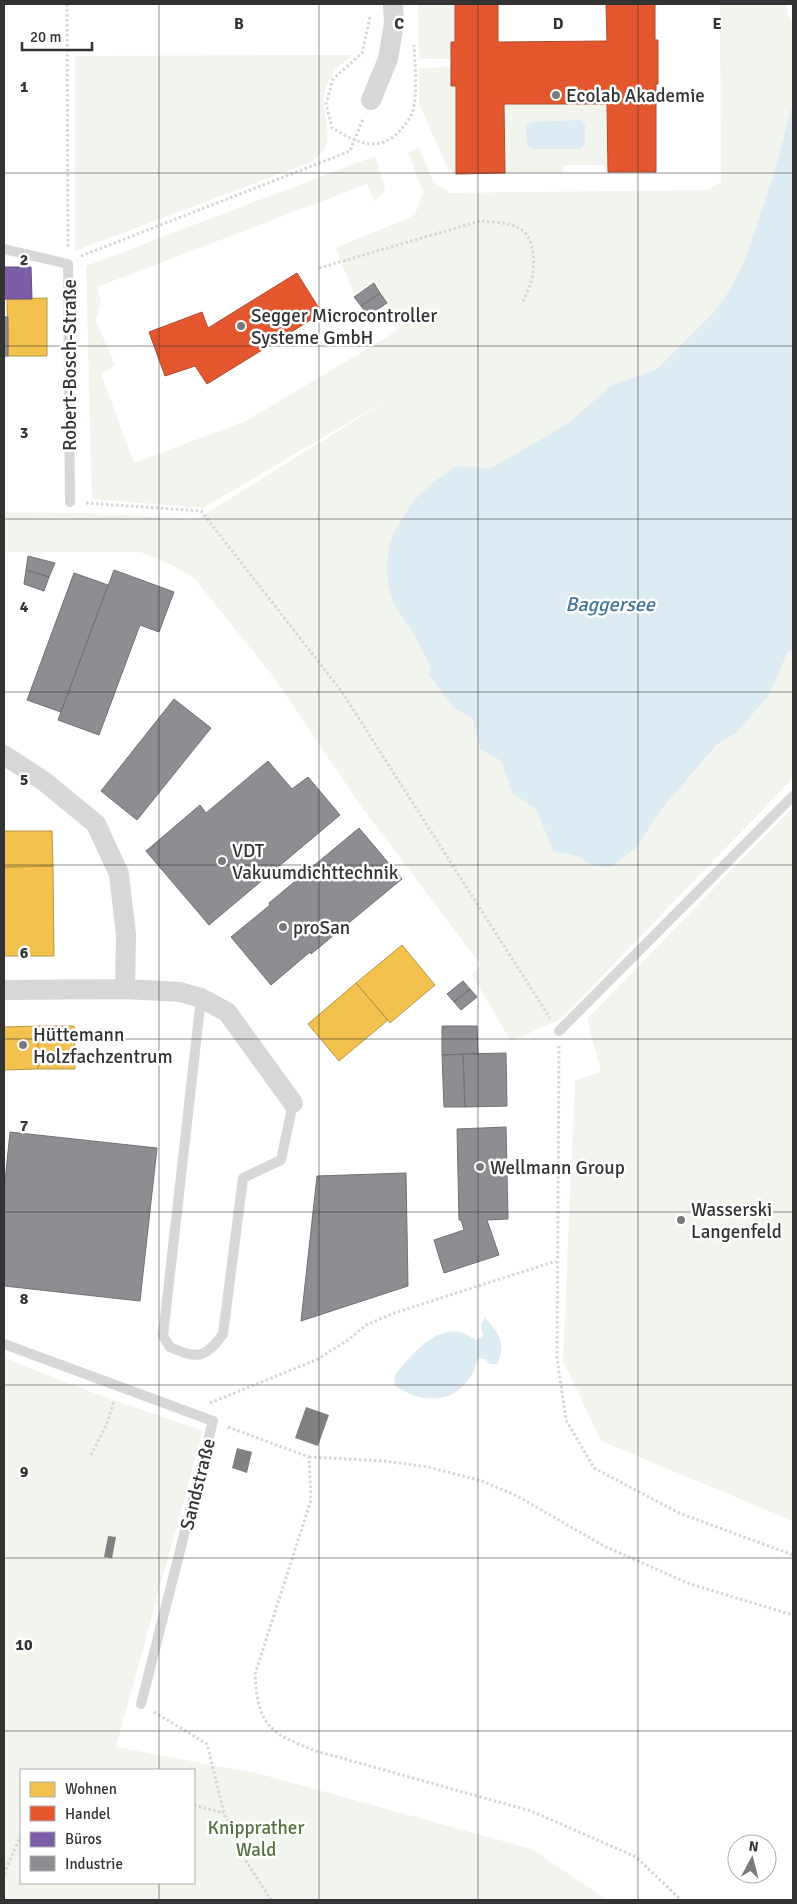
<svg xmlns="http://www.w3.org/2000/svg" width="797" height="1904" font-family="Signika,sans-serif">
<rect width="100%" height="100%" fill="#fff"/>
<path fill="#f1f5ed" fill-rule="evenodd" d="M418 4H455V42H451V59H419Z
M720 4H786L788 16 793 22V103L772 179 744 262 730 290 714 312 657 369 612 385 567 424 491 468 456 466 432 483 414 500 394 532V605L412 631 430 666V678L454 708 473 719 480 749 501 761 512 793 536 809 553 851 580 857 587 863 602 867H611L636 848 660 811 718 745 737 732 770 694 788 651 793 650V778L561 1019 511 1041 472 975 481 965 363 809 273 676 194 578 174 566 140 552H4V512L84 513 197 519 394 396 203 508 92 499 86 266 375 156 385 187 383 192 374 202 367 184 97 287 101 301 96 321 115 365 101 374 134 463 246 421 397 331 376 282 354 294 336 248 415 215 423 192 408 152 419 148 433 182 450 193 708 190 721 182Z
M353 55C347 61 337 66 333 73 312 104 335 126 325 148 322 153 316 158 311 162L75 251V56Z
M451 67 456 86V174L448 169 419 104V68Z
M504 104H607L608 172H605L604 165H564L563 173H505Z
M793 807V1521L601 1441 563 1361 575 1080 601 1072 587 1019Z
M4 1358 94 1393 203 1431 116 1747 260 1774 532 1849 607 1900H4ZM21 1770H194V1883H21Z"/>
<path fill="#ddebf3" d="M793 103V650L788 651 770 694 737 732 717 745 660 811 636 848 611 867H602L587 863 580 857 553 851 536 809 512 793 501 761 480 749 473 719 454 708 430 677V666L412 631 394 605 388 585 387 565 389 546 394 532 414 500 432 483 456 466 491 468 567 424 612 385 657 369 714 312 730 290 744 262 772 179Z
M581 120 585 125V143L581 149H531L527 145 526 127 531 122Z
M485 1318C499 1333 507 1344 497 1364H490L485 1359 479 1358C476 1364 474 1371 471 1376 452 1406 420 1403 394 1385L395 1375C410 1357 435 1324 463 1333 467 1335 472 1338 477 1340L483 1336 481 1324Z"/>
<path fill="#f2c14e" stroke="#b99646" d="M47 298V356H8L7 299Z
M4 831H52L53 866 4 867Z
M53 866 54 956H4V867Z
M402 945 435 985 390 1023 356 983Z
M356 983 388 1020 339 1061 308 1024Z
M38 1026V1069L4 1070V1027Z
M38 1026H74L75 1069H38Z"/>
<path fill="#e4572e" stroke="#af4c30" d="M455 4H498V42L607 41 606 4H655V40H658V84H656V172H608L607 104H504L505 173 456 174V86H451V42H455Z
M297 273 322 313 207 384 195 366 165 376 149 332 202 312 208 328Z"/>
<path fill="#7b5ea7" stroke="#655184" d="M4 267H31L32 299H4Z"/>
<path fill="#8d8d92" stroke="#727276" d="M374 283 380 293 361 306 354 297Z
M380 293 387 303 368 316 361 306Z
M4 317H8V356H4Z
M28 556 55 563 49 577 26 570Z
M26 570 49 577 44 591 24 584Z
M114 570 174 592 159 632 140 625 99 735 58 720Z
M74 573 108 585 61 712 27 700Z
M174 699 211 728 137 820 101 791Z
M268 761 292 789 308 777 340 815 209 925 146 851 200 805 206 813Z
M359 828 402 879 311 954 310 952 271 985 231 937 270 905 269 903Z
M463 981 470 989 454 1002 447 994Z
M470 989 477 997 461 1010 454 1002Z
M442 1026H477L478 1054 442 1055Z
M506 1053 507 1106 465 1107 463 1054Z
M463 1054 465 1107H444L442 1055Z
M506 1127 508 1219 487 1220 499 1255 444 1273 434 1240 464 1230 461 1220H459L457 1129Z
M10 1132 157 1148 140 1301 4 1286V1191Z
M406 1173 408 1286 301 1321 317 1176Z"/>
<path fill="#818181" d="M306 1407 329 1415 318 1446 295 1438Z
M237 1448 252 1452 247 1473 232 1468Z
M108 1536 116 1537 112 1558 104 1557Z"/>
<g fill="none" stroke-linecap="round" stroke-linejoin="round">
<path stroke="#d6d6d6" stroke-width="3" stroke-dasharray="2.5 2.5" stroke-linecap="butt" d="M67 4 68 249
M370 17 362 53 333 79 326 104 332 128C357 143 381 155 403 127 406 123 410 119 412 114 418 95 415 65 414 45
M81 256 350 151 363 119
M319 268 480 221C492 222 507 222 519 228 535 236 536 266 531 282 529 289 525 297 522 304
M86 503 201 511 342 692 550 1018
M559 1046 557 1358 566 1420 594 1468 679 1513 793 1555
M210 1403 318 1359 348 1340 366 1325 394 1313 556 1261
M228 1427 309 1457 311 1500 255 1674C258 1726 269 1733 316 1751L531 1811 636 1857 681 1900
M91 1455 106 1426 114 1401
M309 1457 385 1461 428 1467 482 1481 517 1496 604 1546 690 1584 793 1615
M154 1712 207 1744 224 1813 246 1861 271 1900
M194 1805 224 1813
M4 1874 21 1835"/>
<path stroke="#d7d7d7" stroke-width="10" d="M4 249 68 264 70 502
M201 998 163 1336 170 1347C197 1360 206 1358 223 1334L243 1178 281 1160 293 1103
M559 1031 793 796
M4 1344 213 1421 141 1704"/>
<path stroke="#d7d7d7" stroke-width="20" d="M371 100 388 59 394 23 393 4
M4 755 45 782 96 824 119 874 126 935 125 989
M4 990 125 989 180 992 201 998 227 1012 293 1103"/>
</g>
<path fill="none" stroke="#333" stroke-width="1" stroke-opacity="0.55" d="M159 4V1770M319 4V1900M478 4V1900M638 4V1900M4 173H793M4 346H793M4 519H793M4 692H793M4 865H793M4 1039H793M4 1212H793M4 1385H793M4 1558H793M4 1731H793M159 1883V1900"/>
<g fill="#7a7a7a" stroke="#fff" stroke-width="2">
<circle cx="556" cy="95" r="5"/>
<circle cx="241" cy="326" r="5"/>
<circle cx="222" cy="861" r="5"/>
<circle cx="283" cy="927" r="5"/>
<circle cx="23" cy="1045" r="5"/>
<circle cx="480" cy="1167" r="5"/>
<circle cx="681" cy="1220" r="5"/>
</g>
<g text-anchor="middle" stroke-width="5" stroke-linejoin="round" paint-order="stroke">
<g font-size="19" fill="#333" stroke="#fff" text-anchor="start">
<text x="566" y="102">Ecolab Akademie</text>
<text x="251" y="322">Segger Microcontroller<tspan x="251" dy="22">Systeme GmbH</tspan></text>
<text x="232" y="857">VDT<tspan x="232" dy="22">Vakuumdichttechnik</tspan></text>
<text x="293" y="934">proSan</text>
<text x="33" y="1041">Hüttemann<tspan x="33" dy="22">Holzfachzentrum</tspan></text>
<text x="490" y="1174">Wellmann Group</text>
<text x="691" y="1216">Wasserski<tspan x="691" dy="22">Langenfeld</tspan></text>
</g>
<g font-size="19" fill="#333" stroke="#fff">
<text transform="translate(69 365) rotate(-90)" y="7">Robert-Bosch-Straße</text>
<text transform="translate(197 1484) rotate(-76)" y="7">Sandstraße</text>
</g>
<g font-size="19" fill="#56703f" stroke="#fff">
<text x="256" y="1834">Knipprather<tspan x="256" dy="22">Wald</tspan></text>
</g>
<g font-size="20" font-style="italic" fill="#3f7597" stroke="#fff">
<text x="610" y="611">Baggersee</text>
</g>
</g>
<g font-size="16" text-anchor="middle" font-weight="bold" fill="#333" stroke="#fff" stroke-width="5" stroke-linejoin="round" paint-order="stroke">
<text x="239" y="29">B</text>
<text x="399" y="29">C</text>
<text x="558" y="29">D</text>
<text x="717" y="29">E</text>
<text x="24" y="92">1</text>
<text x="24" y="265">2</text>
<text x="24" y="438">3</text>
<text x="24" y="612">4</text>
<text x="24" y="785">5</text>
<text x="24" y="958">6</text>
<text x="24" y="1131">7</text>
<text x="24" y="1304">8</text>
<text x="24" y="1477">9</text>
<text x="24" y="1650">10</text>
</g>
<rect width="797" height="1904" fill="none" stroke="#333333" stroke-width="10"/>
<rect x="20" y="1769" width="175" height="115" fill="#ffffff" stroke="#adadad"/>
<rect x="30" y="1782" width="25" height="15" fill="#f2c14e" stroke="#adadad"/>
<text x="65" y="1794" font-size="15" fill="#333333">Wohnen</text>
<rect x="30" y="1806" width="25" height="15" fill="#e4572e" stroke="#adadad"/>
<text x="65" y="1819" font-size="15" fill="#333333">Handel</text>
<rect x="30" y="1832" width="25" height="15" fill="#7b5ea7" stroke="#adadad"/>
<text x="65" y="1844" font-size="15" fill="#333333">Büros</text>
<rect x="30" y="1856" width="25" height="15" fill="#8d8d92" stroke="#adadad"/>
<text x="65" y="1869" font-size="15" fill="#333333">Industrie</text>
<g transform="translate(752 1859) rotate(7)"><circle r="24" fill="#ffffff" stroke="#adadad"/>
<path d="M0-4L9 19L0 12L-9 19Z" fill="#7a7a7a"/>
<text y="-8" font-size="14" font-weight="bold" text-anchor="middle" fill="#333333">N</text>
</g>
<path d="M22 42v8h70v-8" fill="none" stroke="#333333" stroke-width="2.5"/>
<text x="30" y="42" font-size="15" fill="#333333" stroke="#ffffff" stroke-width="4" paint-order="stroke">20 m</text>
</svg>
